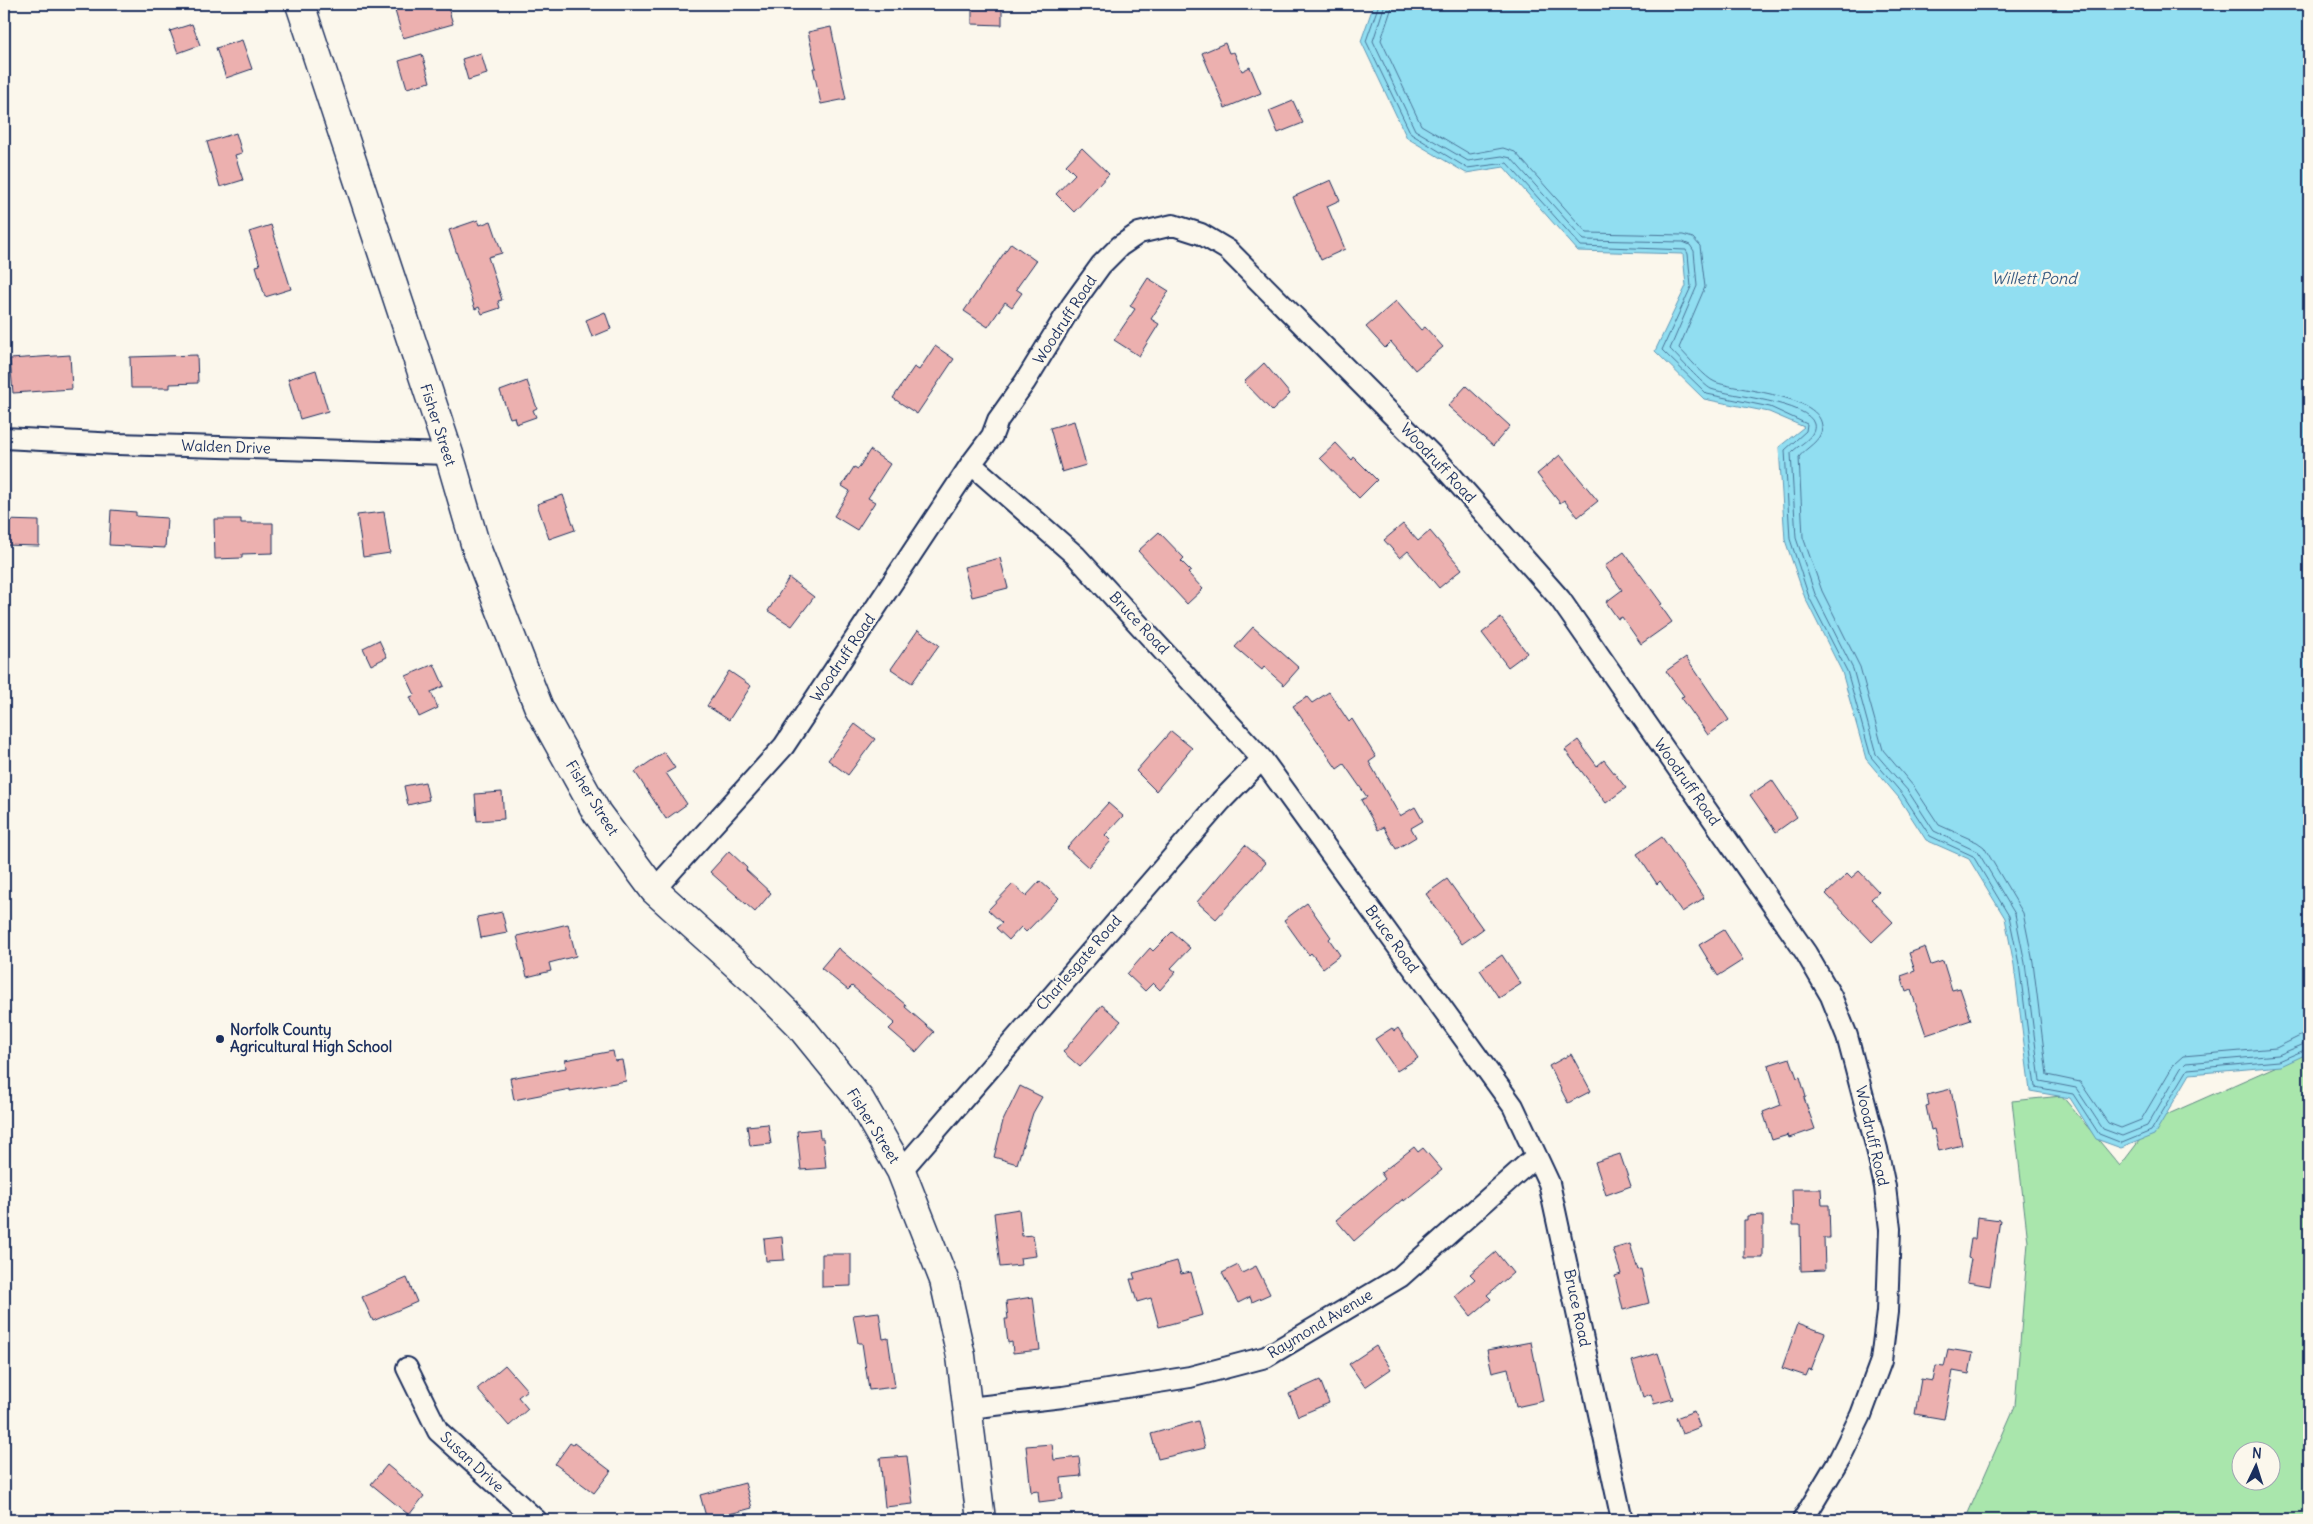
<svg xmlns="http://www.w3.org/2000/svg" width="2313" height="1524" font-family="Delius,sans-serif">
<rect width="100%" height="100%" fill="#fbf7ec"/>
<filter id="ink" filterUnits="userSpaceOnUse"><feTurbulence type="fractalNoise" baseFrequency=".02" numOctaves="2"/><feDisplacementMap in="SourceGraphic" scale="10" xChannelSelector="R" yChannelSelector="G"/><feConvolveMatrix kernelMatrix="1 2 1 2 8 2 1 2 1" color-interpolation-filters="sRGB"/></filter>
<g filter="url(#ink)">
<path fill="#a9e6ac" stroke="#628a85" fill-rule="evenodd" d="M2309 1045V1520H1965L2015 1406 2028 1242 2012 1101 2062 1096 2120 1166 2155 1120 2297 1057ZM2240 1452H2270V1482H2240Z"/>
<path fill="#91def1" stroke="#6298b6" d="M1374 4H2309V1053L2281 1066 2190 1074 2154 1135 2121 1148 2096 1139 2070 1098 2030 1091 2014 965 2005 918 1969 859 1926 840 1899 798 1866 759 1842 672 1805 598 1785 540 1779 447 1804 427 1769 412 1704 399 1655 351 1686 286 1683 254 1578 251 1504 167 1466 173 1407 138 1361 41Z"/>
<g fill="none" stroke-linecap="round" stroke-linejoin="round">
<path stroke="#4a7599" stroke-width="1" d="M1379 4 1366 41 1411 134 1467 168 1507 163 1581 246 1686 250 1688 254 1691 287 1662 350 1707 394 1770 407 1807 424 1806 431 1785 450 1790 539 1809 597 1847 671 1871 757 1903 795 1930 836 1973 856 2009 916 2019 964 2035 1087 2073 1094 2099 1134 2122 1143 2151 1131 2188 1069 2279 1061 2309 1048
M1385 4 1373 41 1415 130 1468 161 1502 156 1511 158 1584 240 1683 242 1690 245 1694 251 1697 286 1670 349C1678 357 1703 385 1711 389 1730 396 1809 402 1814 424 1817 437 1798 445 1791 453L1796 538 1815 594 1853 669 1876 754 1908 791 1934 831 1978 852 2015 914 2025 963 2040 1081 2076 1088 2103 1129 2122 1136 2147 1126 2181 1068 2186 1063 2278 1055 2309 1042
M1393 4 1381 40 1421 125 1470 154 1503 148 1515 152 1587 233 1683 235 1693 238 1700 246 1705 287 1679 348C1687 356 1705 378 1715 382 1737 391 1823 394 1822 428 1821 442 1806 447 1799 457L1803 537 1822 591 1860 667 1883 750 1914 787 1939 825 1977 842 1984 847 2023 913 2033 962 2047 1075 2080 1082 2108 1123 2121 1128 2141 1120 2174 1064 2183 1056 2276 1048 2300 1036 2309 1035"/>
</g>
<path fill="#ecb0af" stroke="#1b2f5e" d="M393 4H447L453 24 403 38Z
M972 4H1002V25L972 24Z
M192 24 200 45 178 53 170 31Z
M831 27 846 99 821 104 813 68H816L808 32Z
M242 40 252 69 226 78 216 48Z
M1225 43 1229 53 1234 52 1242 71 1250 67 1261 93 1225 108 1202 53Z
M481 53 487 74 468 80 462 59Z
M422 54 430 82 407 88 399 61Z
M1293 101 1303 123 1278 133 1269 111Z
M236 133 242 153 235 155 243 180 220 187 207 142Z
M1082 148 1109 174 1074 212 1056 194 1075 174 1066 165Z
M1331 180 1340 200 1327 206 1345 249 1321 260 1293 197Z
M478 220 480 225 491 221 502 253 488 257 502 300 498 301 500 308 482 314 479 307 475 309 449 230Z
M271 225 291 289 265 297 256 266 260 265 249 232Z
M1011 243 1036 261 1016 289 1022 293 1012 307 1005 302 988 327 964 311Z
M1148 278 1169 291 1151 319 1159 324 1139 356 1114 340 1135 309 1130 306Z
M1396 301 1421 330 1425 327 1443 347 1415 370 1391 342 1385 348 1366 327Z
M605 312 611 329 592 337 586 320Z
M935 346 954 359 917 414 893 398 914 367 919 370Z
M70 355 72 389 13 393 10 359Z
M197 355 198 383 170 384V388H131L130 357Z
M1264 363 1290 394 1272 411 1244 382Z
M316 370 328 411 300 419 288 379Z
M527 381 537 408 533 410 536 417 516 424 514 417 510 418 500 391Z
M1466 386 1510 426 1493 446 1448 406Z
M1074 421 1086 465 1062 472 1050 428Z
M1336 443 1352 460 1354 457 1377 480 1359 498 1320 458Z
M870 450 890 464 868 498 875 502 857 530 834 516 850 491 842 486 854 467 858 469Z
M1560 455 1598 501 1578 517 1564 500 1560 503 1537 474Z
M563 495 575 530 549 539 537 504Z
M111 510 136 512V516L167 518 165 548 109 545Z
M384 512 390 553 363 557 357 515Z
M214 519H241V523H273V553L242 554V558L215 559Z
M4 520 39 521V546L4 545Z
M1403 524 1418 541 1430 531 1462 569 1439 588 1408 551 1400 558 1384 540Z
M1159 532 1184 558 1181 561 1191 571 1188 573 1203 589 1187 604 1138 551Z
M1624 552 1662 604 1660 605 1672 622 1641 644 1622 617 1618 619 1606 602 1622 590 1605 566Z
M1000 558 1008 588 972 597 964 567Z
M789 578 814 597 792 626 768 611Z
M1501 618 1527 653 1508 667 1482 633Z
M1253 627 1299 668 1284 685 1264 667 1262 670 1235 647Z
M918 630 939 645 912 683 891 669Z
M379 640 387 657 371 665 363 648Z
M1686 657 1729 720 1708 735 1681 697 1684 696 1666 671Z
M434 664 444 686 431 692 438 708 419 717 410 697 415 695 406 676Z
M729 671 751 686 729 720 707 706Z
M1329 692 1349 722 1352 719 1376 757 1369 762 1400 816 1415 807 1423 821 1411 828 1416 837 1396 849 1384 827 1378 830 1361 800 1367 797 1344 764 1337 769 1293 706 1307 697 1312 703Z
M855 724 875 739 848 775 828 760Z
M1171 731 1192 748 1156 791 1136 771Z
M1578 740 1597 766 1604 760 1626 788 1606 803 1565 750Z
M664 752 675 768 666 773 687 804 666 819 635 772Z
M1772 780 1797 817 1776 832 1750 795Z
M425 782 429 800 408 805 404 786Z
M502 792 504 819 477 821 475 794Z
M1108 803 1123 816 1105 835 1111 841 1088 867 1067 848Z
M1662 837 1704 898 1682 912 1660 881 1657 884 1637 854Z
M1245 845 1266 863 1216 919 1197 902Z
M729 851 747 868 746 870 771 893 755 912 710 872Z
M1859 871 1879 892 1871 899 1893 922 1872 942 1826 894 1847 874 1851 878Z
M1447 879 1483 929 1462 944 1426 894Z
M1040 881 1059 898 1026 932 1021 927 1009 940 996 928 1002 923 988 910 1013 884 1026 896Z
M1307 903 1331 937 1329 939 1340 955 1323 968 1311 953 1309 955 1284 920Z
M502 912 507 933 481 938 477 917Z
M568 924 576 956 549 963 551 971 527 977 517 936Z
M1724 930 1743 960 1718 976 1699 945Z
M1172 932 1190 948 1171 968 1176 972 1160 990 1153 983 1145 991 1127 974 1150 948 1153 951Z
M1925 947 1931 965 1943 961 1952 990 1960 988 1971 1020 1926 1035 1911 990 1906 992 1901 976 1915 971 1909 953Z
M838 948 906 1005 905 1007 934 1032 916 1052 889 1029 895 1023 852 986 848 990 821 968Z
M1502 955 1521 984 1499 998 1480 970Z
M1102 1005 1121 1021 1080 1067 1063 1052Z
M1392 1028 1394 1031 1398 1028 1418 1058 1397 1071 1375 1039Z
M613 1051 615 1061 622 1060 626 1081 570 1091V1089L514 1100 510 1078 566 1068 565 1060Z
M1571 1054 1591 1091 1568 1103 1549 1066Z
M1790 1058 1797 1078 1800 1077 1806 1097 1804 1098 1815 1129 1789 1138 1788 1135 1772 1140 1763 1112 1781 1105 1768 1065Z
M1020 1086 1042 1097 1033 1113 1017 1164 994 1157 1003 1121Z
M1951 1089 1962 1145 1939 1151 1934 1129 1931 1130 1926 1106 1929 1105 1927 1095Z
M768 1124 771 1144 750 1146 747 1126Z
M819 1129 820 1138H823L826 1168 801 1170 797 1131Z
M1414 1147 1418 1152 1423 1148 1442 1170 1404 1201 1403 1199 1354 1241 1336 1220 1385 1179 1381 1173Z
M1620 1154 1631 1186 1606 1195 1595 1162Z
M1792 1189H1821L1822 1205H1829L1830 1238H1824L1825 1270 1801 1271 1800 1225H1793Z
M1019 1209 1022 1236 1033 1235 1036 1256 1020 1258 1021 1265 1000 1267 994 1213Z
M1763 1215V1258H1744V1220H1747V1216Z
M1977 1217 2000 1220 1990 1286 1967 1282 1971 1259 1968 1258 1971 1239H1975Z
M782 1237 784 1260 766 1261 764 1239Z
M1630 1244 1638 1270 1641 1269 1649 1303 1623 1310 1615 1276 1621 1274 1613 1249Z
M1496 1252 1513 1273 1487 1295 1491 1299 1471 1316 1455 1296 1475 1279 1470 1274Z
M822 1254H851V1286L822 1287Z
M1177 1261 1181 1274 1191 1272 1203 1315 1159 1327 1151 1298 1137 1302 1130 1279H1135L1133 1273Z
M1238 1265 1242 1273 1256 1266 1270 1294 1252 1302 1250 1297 1238 1303 1222 1273Z
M407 1278 417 1302 373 1321 362 1297Z
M1033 1297 1040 1350 1013 1353 1012 1342 1008 1343 1005 1319H1008L1006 1301Z
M879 1312 883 1339 888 1338 895 1387 869 1390 862 1343H858L853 1315Z
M1798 1323 1825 1333 1811 1370 1809 1369 1806 1376 1782 1368Z
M1531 1342 1543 1401 1516 1407 1508 1368 1492 1372 1487 1350Z
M1376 1346 1391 1369 1365 1387 1349 1364Z
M1948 1349 1973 1353 1969 1374 1953 1371 1944 1419 1915 1414 1921 1379 1933 1381 1936 1366 1944 1367Z
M1658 1353 1673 1399 1654 1404 1651 1394 1643 1397 1632 1361Z
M505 1365 527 1390 518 1397 528 1409 509 1426 477 1389Z
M1320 1380 1329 1403 1298 1416 1289 1394Z
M1694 1411 1700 1427 1682 1434 1676 1418Z
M1198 1421 1205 1448 1158 1459 1151 1434Z
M570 1443 573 1445 574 1443 611 1471 594 1493 555 1464Z
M1052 1444 1054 1460 1079 1457 1081 1476 1061 1478 1063 1499 1039 1502 1038 1491 1031 1492 1026 1446Z
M907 1456 913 1504 885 1507 880 1458Z
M387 1465 424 1496 409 1515 371 1484Z
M745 1483 752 1508 707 1520 700 1495Z"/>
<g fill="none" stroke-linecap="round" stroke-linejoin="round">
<defs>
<path id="street" d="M4 438 117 444 449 454
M971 464 1076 556 1262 759 1513 1106 1549 1183 1622 1520
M654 890 784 746 971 464 992 436 998 420 1025 382 1072 305 1101 265 1120 246 1139 233 1173 225 1201 234 1228 250 1440 463 1560 599 1806 953 1831 996 1847 1036 1877 1149 1885 1187 1890 1229 1887 1312 1881 1361 1861 1415 1840 1458 1803 1520
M901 1171 1221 801 1262 759
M407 1368 438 1431 536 1520
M969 1408 1063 1397 1190 1377 1266 1357 1400 1277 1536 1156"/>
<path id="secondary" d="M300 4 449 454 476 547 539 708 597 813 654 890 759 985 799 1025 860 1100 901 1171 944 1280 961 1356 981 1520"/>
</defs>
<use href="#street" stroke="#1b2f5e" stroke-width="24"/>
<use href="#secondary" stroke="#1b2f5e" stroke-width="31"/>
<use href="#street" stroke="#fbf7ec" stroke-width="20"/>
<use href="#secondary" stroke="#fbf7ec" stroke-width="28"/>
</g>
</g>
<circle fill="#1b2f5e" stroke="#fbf7ec" stroke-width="2" cx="220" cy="1039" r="5"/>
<g text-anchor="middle" stroke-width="5" stroke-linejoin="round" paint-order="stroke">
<g font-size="15" fill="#1b2f5e" stroke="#fbf7ec">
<text transform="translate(1065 320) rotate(-57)" y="5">Woodruff Road</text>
<text transform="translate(438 425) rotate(72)" y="5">Fisher Street</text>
<text transform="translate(226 447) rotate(2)" y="5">Walden Drive</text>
<text transform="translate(1438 463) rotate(47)" y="5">Woodruff Road</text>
<text transform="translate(1139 623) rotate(47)" y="5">Bruce Road</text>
<text transform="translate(843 658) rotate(-56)" y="5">Woodruff Road</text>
<text transform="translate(1687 782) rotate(55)" y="5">Woodruff Road</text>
<text transform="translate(592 798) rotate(58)" y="5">Fisher Street</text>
<text transform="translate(1392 939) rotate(54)" y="5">Bruce Road</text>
<text transform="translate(1079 963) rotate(-49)" y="5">Charlesgate Road</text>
<text transform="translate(873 1126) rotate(58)" y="5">Fisher Street</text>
<text transform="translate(1872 1136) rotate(77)" y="5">Woodruff Road</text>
<text transform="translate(1577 1308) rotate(78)" y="5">Bruce Road</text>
<text transform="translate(1320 1324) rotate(-31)" y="5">Raymond Avenue</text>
<text transform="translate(472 1462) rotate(43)" y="5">Susan Drive</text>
</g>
<g font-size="15" font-weight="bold" fill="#1b2f5e" stroke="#fbf7ec" text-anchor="start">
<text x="230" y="1035">Norfolk County<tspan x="230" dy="17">Agricultural High School</tspan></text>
</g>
<g font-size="16" font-style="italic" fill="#385b83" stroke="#fbf7ec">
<text x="2034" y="284">Willett Pond</text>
</g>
</g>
<rect width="2313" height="1524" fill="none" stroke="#fbf7ec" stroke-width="20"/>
<rect x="10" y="10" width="2293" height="1504" fill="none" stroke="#1b2f5e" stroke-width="2" filter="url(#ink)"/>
<g transform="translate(2256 1466) rotate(4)"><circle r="24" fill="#fbf7ec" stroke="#a1a7b3"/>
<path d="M0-4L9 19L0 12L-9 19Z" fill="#1b2f5e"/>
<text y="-8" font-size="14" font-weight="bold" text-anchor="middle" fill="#1b2f5e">N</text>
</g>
</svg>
